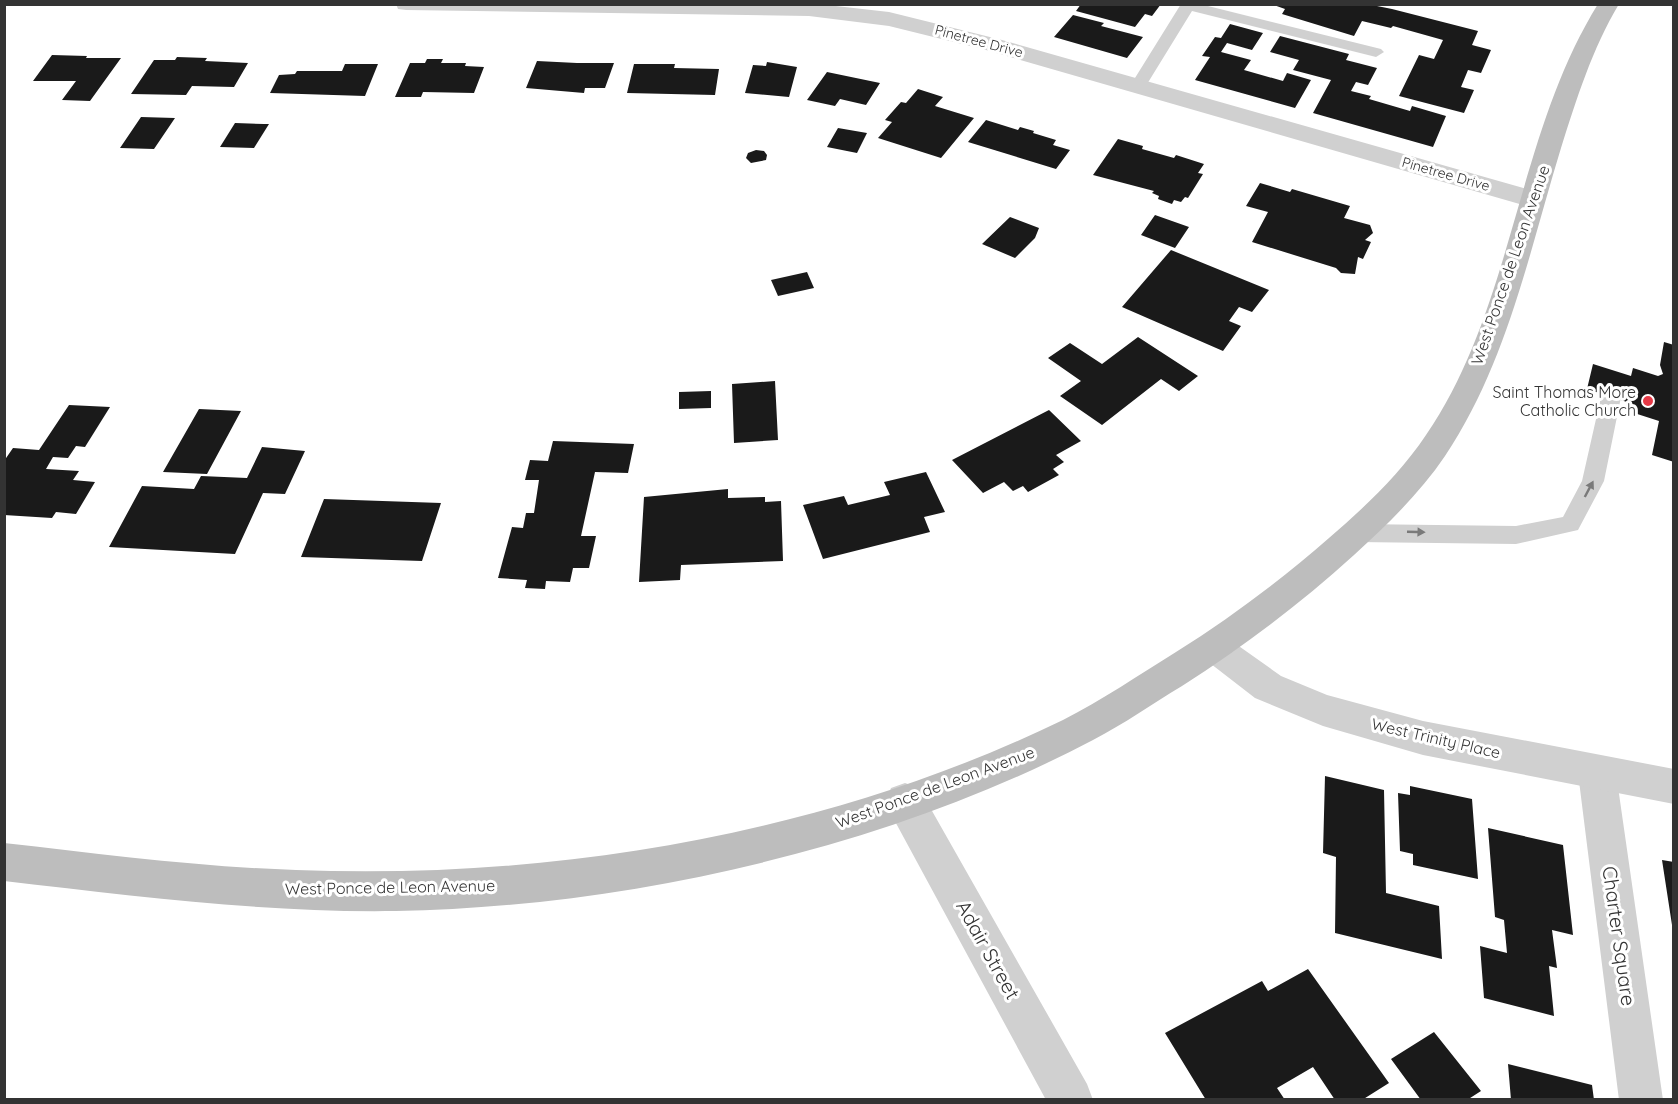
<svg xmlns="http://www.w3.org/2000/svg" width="1678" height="1104" font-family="Quicksand,sans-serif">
<rect width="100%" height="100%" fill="#fff"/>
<path fill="#1a1a1a" d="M1081 4H1161L1152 16 1145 14 1135 27 1076 11Z
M1271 4H1367L1392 9 1478 31 1472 45 1491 50 1481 73 1468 70 1461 87 1474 90 1464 113 1399 96 1419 55 1434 59 1443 40 1393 26 1391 28 1362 21 1354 36 1282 14 1285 9Z
M1073 15 1104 23 1101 26 1143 37 1127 58 1054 37Z
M1230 24 1263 33 1252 50 1227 43 1221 52 1251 60 1244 70 1283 81 1287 73 1311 80 1295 108 1195 80 1210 57 1202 56 1215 37 1221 38Z
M1280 36 1349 54 1346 60 1377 68 1368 85 1356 82 1351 91 1371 96 1369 99 1410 111 1412 106 1446 116 1433 147 1313 113 1331 80 1293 70 1299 60 1270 52Z
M52 55 87 56 86 58H121L90 101 62 100 76 81H33Z
M177 57 207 58 205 61 248 63 234 87 192 86 186 95 131 94 154 60H175Z
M427 59H443L441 63H466L465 66 484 67 474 93 423 92 421 97H395L410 63H425Z
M537 61 577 63H614L605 88H585L584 93 526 88Z
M767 62 797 67 789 97 745 93 753 65 766 66Z
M345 64H378L365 96 270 93 279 75 295 74 297 71H342Z
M634 64H675L674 68 719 69 715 95 627 93Z
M827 72 880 83 866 105 840 99 835 106 807 100Z
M918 89 943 97 935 106 974 118 941 158 878 138 892 122 885 120 901 102 906 103Z
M141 117 175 118 154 149 120 148Z
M986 120 1018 130 1020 127 1034 131 1033 133 1056 140 1053 145 1070 150 1056 169 968 142Z
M235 123 264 124H269L254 148 220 147Z
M838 128 867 133 857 153 827 147Z
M1118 139 1143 146 1142 149 1174 158 1176 155 1204 164 1198 173 1203 174 1188 198 1185 197 1181 202 1174 200 1172 204 1158 199 1159 196 1152 193 1154 191 1093 175Z
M756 150 764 151 767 155 766 160 751 163 746 158 748 153Z
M1260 183 1290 192 1292 189 1350 206 1344 218 1370 225 1373 233 1365 240 1371 242 1363 259 1358 257 1355 274 1341 273 1336 268 1252 242 1268 212 1246 206Z
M1155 215 1189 227 1175 248 1141 235Z
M1010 217 1039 228 1035 238 1015 258 982 244Z
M1171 250 1269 290 1252 312 1239 307 1229 321 1241 326 1223 351 1122 307Z
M807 272 814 288 778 296 771 280Z
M1138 337 1198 376 1179 391 1161 379 1102 425 1060 396 1081 381 1048 358 1070 343 1102 364Z
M1664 342 1674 345V462L1652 455 1659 421 1631 412 1633 404 1587 389 1593 364 1631 376 1633 368 1658 376 1663 374 1660 365Z
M775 381 778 440 734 443 732 384Z
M711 391V408L679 409V392Z
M69 405 110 407 85 447 76 446 68 458 53 457 46 469 79 471 73 480 95 482 76 514 56 512 52 518 4 515V461L13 448 39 450Z
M199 409 241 411 207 474 163 472Z
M1049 410 1081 441 1056 455 1064 462 1053 469 1059 475 1028 492 1023 486 1013 491 1004 482 983 493 952 460Z
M553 441 634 444 628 473 595 472 581 536H596L589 568H573L570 582 546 581 545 589 525 588 527 580 498 578 512 527 523 528 526 513H534L539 480H525L530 460 548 461Z
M262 447 305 451 285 494 263 493 235 554 109 547 142 486 194 489 201 476 247 478Z
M926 472 945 512 924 517 930 532 823 559 803 505 844 496 848 505 890 495 884 482Z
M728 489V498L765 497V502L781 501 783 561 681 565 680 580 639 582 644 497Z
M324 499 441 503 422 561 301 557Z
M1325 776 1384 790 1386 893 1439 906 1442 959 1335 933 1336 857 1323 853Z
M1410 786 1472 799 1478 879 1413 865V854L1400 851 1398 793 1410 795Z
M1488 828 1563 845 1573 935 1552 930 1557 968 1549 966 1554 1016 1484 998 1480 946 1507 953 1504 920 1495 917Z
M1662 860 1674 862V925H1672Z
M1308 969 1389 1083 1362 1100H1335L1313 1067 1277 1088 1285 1100H1206L1165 1033 1262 981 1268 991Z
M1434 1032 1481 1091 1467 1100H1421L1391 1059Z
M1508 1064 1592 1085 1594 1100H1511Z"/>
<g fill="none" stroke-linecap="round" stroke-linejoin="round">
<path fill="#d0d0d0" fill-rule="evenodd" d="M1181 4H1200L1381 49 1384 52 1376 57 1192 11 1144 89H1132L1130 86Z
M1611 390 1618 392 1621 397 1604 481 1578 530 1516 544 1357 542 1349 539 1346 533 1349 527 1357 524 1516 526 1563 517 1582 481 1601 397 1604 392Z"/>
<path fill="#d0d0d0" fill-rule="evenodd" d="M396 4H818L889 12 1002 40 1541 193 1545 199 1541 205 1532 207 1523 205 986 50 889 26 809 16 406 10 398 9Z
M1597 756 1610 761 1616 773 1663 1100H1619L1578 773 1584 761Z
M905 783 919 788 1087 1084 1093 1100H1046L891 814 886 801 891 788Z"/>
<path fill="#d0d0d0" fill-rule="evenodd" d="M1214 632 1226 637 1281 676 1327 695 1423 721 1674 769V804L1423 755 1323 726 1255 698 1202 657 1196 647 1202 637Z"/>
<path fill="#bdbdbd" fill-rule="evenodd" d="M1598 4H1619C1592 49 1577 98 1561 148 1529 252 1507 364 1445 456 1420 493 1387 525 1354 555 1300 604 1243 647 1182 686 1152 704 1124 724 1093 740 888 848 627 907 396 911 265 913 135 896 4 881V843C102 854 199 867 296 870 557 880 828 834 1063 720 1102 700 1139 675 1176 652 1230 618 1281 580 1329 538 1365 507 1400 474 1426 435 1514 307 1516 136 1598 4Z"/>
</g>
<defs><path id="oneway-solid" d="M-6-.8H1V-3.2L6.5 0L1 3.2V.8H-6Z" transform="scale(1.5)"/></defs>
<g fill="#7a7a7a">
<use href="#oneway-solid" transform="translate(1589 489) rotate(-62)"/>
<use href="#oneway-solid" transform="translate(1416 532) rotate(2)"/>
</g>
<circle fill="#e63946" stroke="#fff" stroke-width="2" cx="1648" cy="401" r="6"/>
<g text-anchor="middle" stroke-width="6" stroke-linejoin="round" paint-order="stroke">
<g font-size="14" fill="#333" stroke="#fff">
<text transform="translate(979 41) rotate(15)" y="5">Pinetree Drive</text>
<text transform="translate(1446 174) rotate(16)" y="5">Pinetree Drive</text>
</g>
<g font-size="16" fill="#333" stroke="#fff">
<text transform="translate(1510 265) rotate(-71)" y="6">West Ponce de Leon Avenue</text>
<text transform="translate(1436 738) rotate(13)" y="6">West Trinity Place</text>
<text transform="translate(935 787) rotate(-20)" y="6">West Ponce de Leon Avenue</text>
<text transform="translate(390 887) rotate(-1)" y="6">West Ponce de Leon Avenue</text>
</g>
<g font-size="16" fill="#333" stroke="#fff" text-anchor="end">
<text x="1636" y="398">Saint Thomas More<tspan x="1636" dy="18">Catholic Church</tspan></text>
</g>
<g font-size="20" fill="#333" stroke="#fff">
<text transform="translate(1619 936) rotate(82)" y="7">Charter Square</text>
<text transform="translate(988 950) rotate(61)" y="7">Adair Street</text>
</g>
</g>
<rect width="1678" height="1104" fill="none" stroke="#333333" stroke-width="12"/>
</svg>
